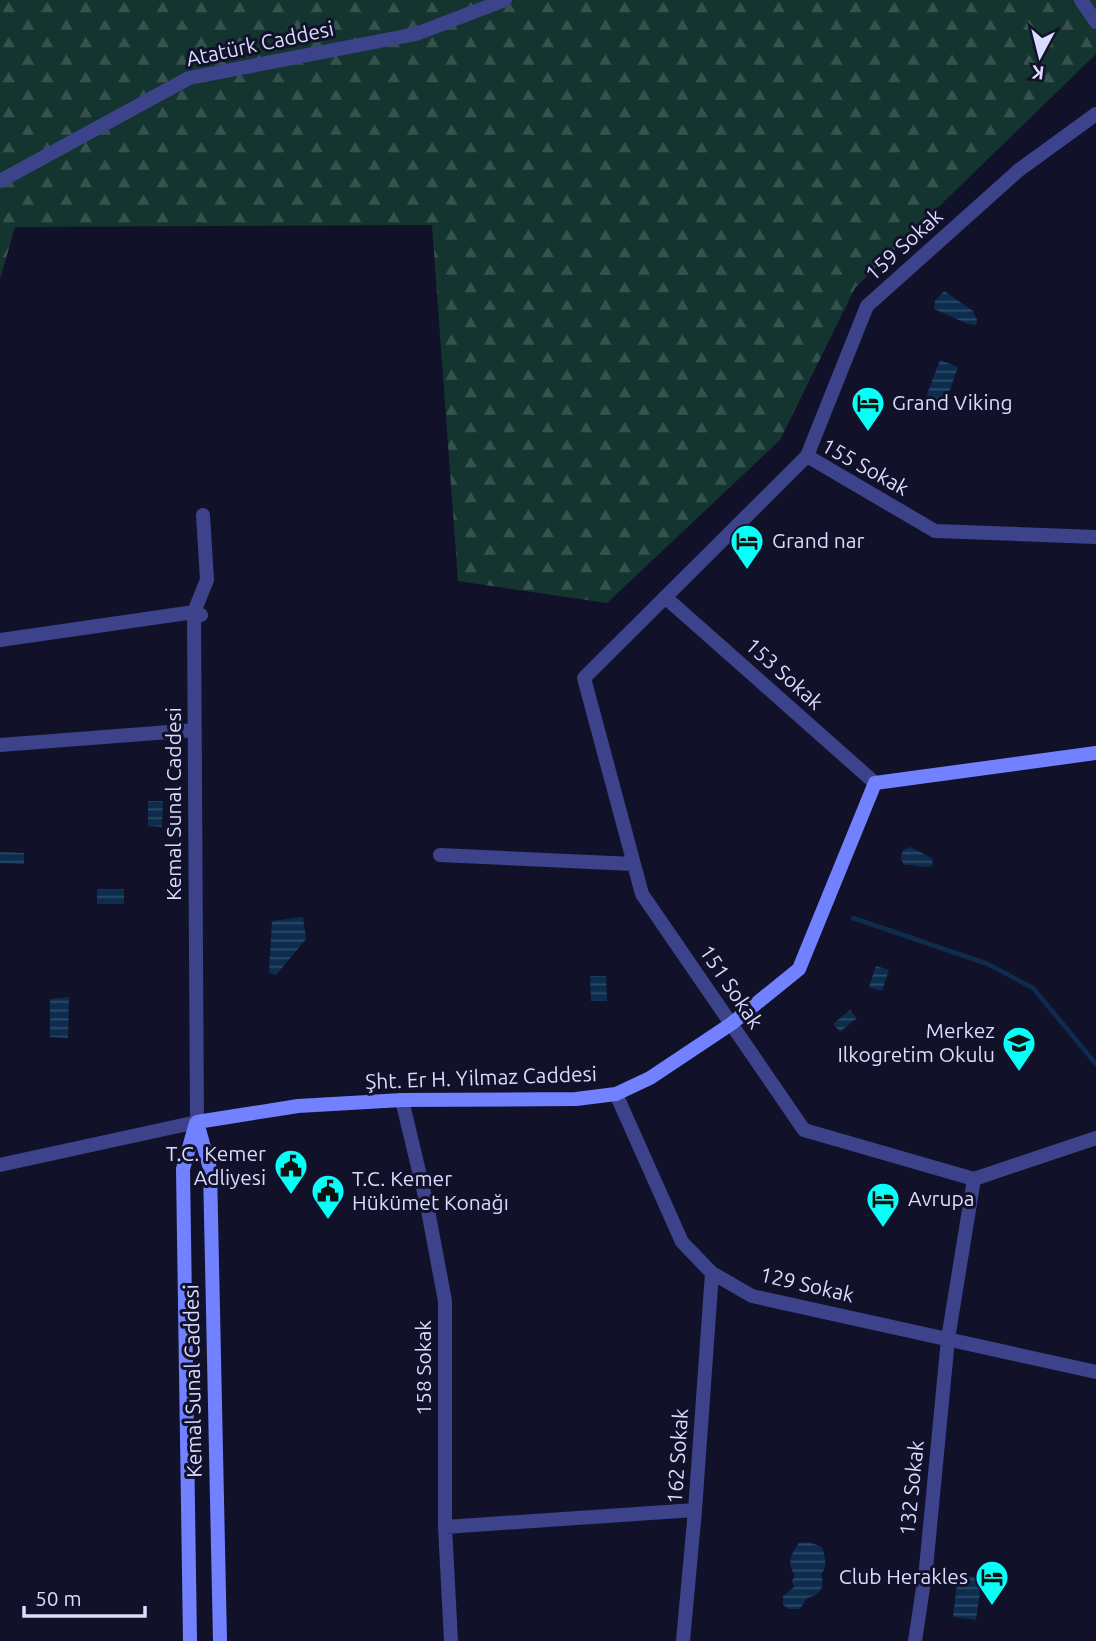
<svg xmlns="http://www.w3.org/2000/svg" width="1096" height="1641" font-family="Ubuntu,sans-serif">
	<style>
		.forest { fill: url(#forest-firs) }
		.water { fill: url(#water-rules) }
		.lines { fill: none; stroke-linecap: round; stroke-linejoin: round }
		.stream { stroke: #0d2d4e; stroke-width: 4.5 }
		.street { stroke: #3c438a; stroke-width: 14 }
		.secondary { stroke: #7181ff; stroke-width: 14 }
		.labels { text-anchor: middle; stroke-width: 6; stroke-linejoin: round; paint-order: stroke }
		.street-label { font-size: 21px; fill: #dadbff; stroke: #12112a }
		.poi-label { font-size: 21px; fill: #dadbff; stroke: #12112a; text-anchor: start }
	</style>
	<defs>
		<pattern id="forest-firs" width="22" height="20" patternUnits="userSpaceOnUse" patternTransform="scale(1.75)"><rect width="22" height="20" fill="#14352f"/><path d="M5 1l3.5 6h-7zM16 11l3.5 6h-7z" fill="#36524e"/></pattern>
		<pattern id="water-rules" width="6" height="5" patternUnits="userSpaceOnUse" patternTransform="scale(1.75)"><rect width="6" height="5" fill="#0d2d4e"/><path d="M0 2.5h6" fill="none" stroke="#304b69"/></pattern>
	</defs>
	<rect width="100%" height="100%" fill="#12112a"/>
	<path class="forest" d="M0 0H1096V54L855 288 780 440 607 603 458 581 432 225 15 227 0 279Z"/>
	<path class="water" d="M944 291 973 311 977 320 976 325 968 324 934 309 935 301Z
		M940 360 958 367 942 412 923 405Z
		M148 801H163L162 827 148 826Z
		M910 847 932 858 933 866C922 869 915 864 904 865L901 858 903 850Z
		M0 852 24 853V864L0 863Z
		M97 889H124V904H97Z
		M303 917 306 939 276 975 269 973 272 921Z
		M876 966 889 970 882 991 869 987Z
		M590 976H606L607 1001H591Z
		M69 997 68 1038 50 1037V999Z
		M850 1010 857 1018 840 1032 833 1024Z
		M809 1542 822 1547C825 1558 828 1565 821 1575 826 1587 819 1596 807 1598L800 1609H789L783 1605V1596L794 1587 792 1581 795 1575C786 1564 791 1554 799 1543Z
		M958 1575 982 1578 976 1620 953 1617Z"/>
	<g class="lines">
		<path class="stream" d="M853 918 988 964 1033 988 1096 1064"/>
		<path class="street" d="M1081 0 1096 22
			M0 181 189 78 416 34 505 0
			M807 456 867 306 1019 170 1096 114
			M1096 537 935 531 807 456 584 678 642 894 804 1130 974 1179 1096 1138
			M665 597 875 783
			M201 615 194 612 207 580 203 515
			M0 640 194 612 197 1122 0 1165
			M0 745 195 730
			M440 855 634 864
			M616 1094 682 1242 712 1273 752 1296 1096 1372
			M402 1100 427 1205 445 1301V1527L451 1641
			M445 1527 695 1510
			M683 1641 695 1510 712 1273
			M915 1641 926 1568 948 1339 974 1179"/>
		<path class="secondary" d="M197 1122 298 1106 402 1100 576 1099 616 1094 650 1078 731 1024 799 969 875 783 1096 753
			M197 1122 210 1169 220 1641
			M190 1641 183 1169 196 1123"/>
	</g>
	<defs>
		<symbol id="hotel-pin" viewBox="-11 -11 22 30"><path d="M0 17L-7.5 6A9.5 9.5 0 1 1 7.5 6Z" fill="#06fff6" stroke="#12112a"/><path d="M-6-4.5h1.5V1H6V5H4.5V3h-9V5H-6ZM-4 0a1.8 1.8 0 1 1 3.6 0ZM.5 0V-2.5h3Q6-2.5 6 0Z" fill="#111"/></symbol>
		<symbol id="school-pin" viewBox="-11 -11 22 30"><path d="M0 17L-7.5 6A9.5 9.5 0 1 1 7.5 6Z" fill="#06fff6" stroke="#12112a"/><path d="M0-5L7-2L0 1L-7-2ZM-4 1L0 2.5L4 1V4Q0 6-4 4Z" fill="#111"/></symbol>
		<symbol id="civic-pin" viewBox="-11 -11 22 30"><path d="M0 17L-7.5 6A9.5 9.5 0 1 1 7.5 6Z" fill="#06fff6" stroke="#12112a"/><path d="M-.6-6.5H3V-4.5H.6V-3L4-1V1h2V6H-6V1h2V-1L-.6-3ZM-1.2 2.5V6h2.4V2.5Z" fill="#111"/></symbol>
	</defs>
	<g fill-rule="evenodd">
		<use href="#hotel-pin" x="849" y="384" width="38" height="52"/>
		<use href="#hotel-pin" x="728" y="522" width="38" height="52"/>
		<use href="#school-pin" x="1000" y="1024" width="38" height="52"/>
		<use href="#civic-pin" x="272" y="1147" width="38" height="52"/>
		<use href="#civic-pin" x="309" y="1172" width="38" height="52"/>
		<use href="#hotel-pin" x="864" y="1180" width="38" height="52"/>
		<use href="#hotel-pin" x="973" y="1558" width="38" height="52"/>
	</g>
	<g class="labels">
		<g class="street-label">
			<text transform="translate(260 44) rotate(-12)" y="7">Atatürk Caddesi</text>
			<text transform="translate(904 245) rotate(-42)" y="7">159 Sokak</text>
			<text transform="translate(865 467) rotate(29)" y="7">155 Sokak</text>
			<text transform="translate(784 674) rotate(42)" y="7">153 Sokak</text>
			<text transform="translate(174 804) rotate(-90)" y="7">Kemal Sunal Caddesi</text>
			<text transform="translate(731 987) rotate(56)" y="7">151 Sokak</text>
			<text transform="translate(481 1078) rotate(-2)" y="7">Şht. Er H. Yilmaz Caddesi</text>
			<text transform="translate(807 1285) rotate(13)" y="7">129 Sokak</text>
			<text transform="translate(424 1368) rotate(-90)" y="7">158 Sokak</text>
			<text transform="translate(193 1381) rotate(-91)" y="7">Kemal Sunal Caddesi</text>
			<text transform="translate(678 1456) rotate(-86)" y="7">162 Sokak</text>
			<text transform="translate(912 1488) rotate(-84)" y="7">132 Sokak</text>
		</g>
		<g class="poi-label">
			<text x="892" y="410">Grand Viking</text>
			<text x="772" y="548">Grand nar</text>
			<text x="995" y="1038" text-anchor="end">Merkez<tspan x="995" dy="24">Ilkogretim Okulu</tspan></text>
			<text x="266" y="1161" text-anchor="end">T.C. Kemer<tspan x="266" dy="24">Adliyesi</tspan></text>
			<text x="352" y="1186">T.C. Kemer<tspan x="352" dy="24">Hükümet Konağı</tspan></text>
			<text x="908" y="1206">Avrupa</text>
			<text x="968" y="1584" text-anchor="end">Club Herakles</text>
		</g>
	</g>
	<g transform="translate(1040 56) rotate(187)" stroke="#12112a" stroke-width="5" paint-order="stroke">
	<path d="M0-5L12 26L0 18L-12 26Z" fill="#dadbff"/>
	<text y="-10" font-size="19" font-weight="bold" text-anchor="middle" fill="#dadbff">K</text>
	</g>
	<path d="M24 1606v10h121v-10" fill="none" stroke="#dadbff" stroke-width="3.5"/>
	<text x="35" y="1606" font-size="21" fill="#dadbff" stroke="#12112a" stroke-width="5" paint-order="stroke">50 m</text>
</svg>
